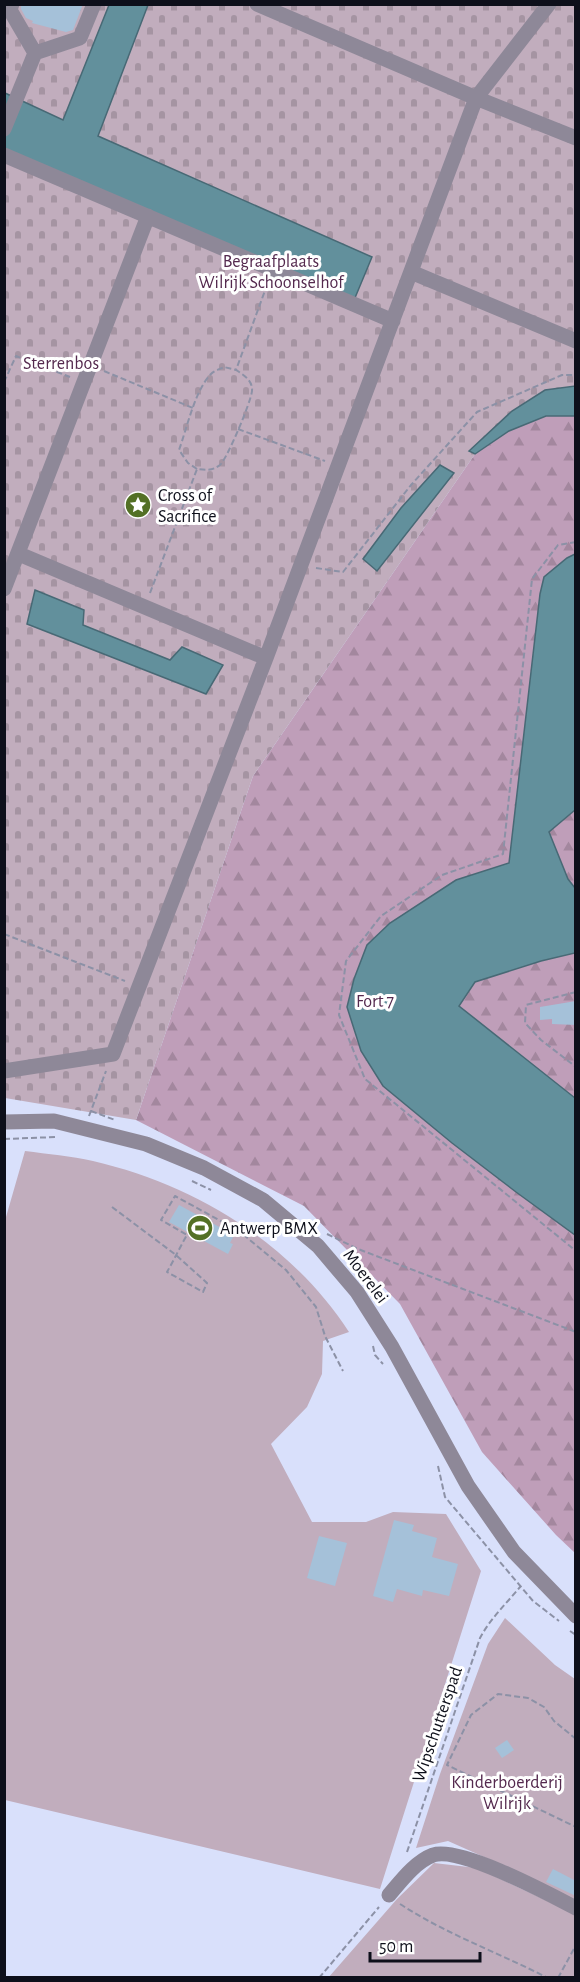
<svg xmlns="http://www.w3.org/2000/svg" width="580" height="1982" font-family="'Alegreya Sans',sans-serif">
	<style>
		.green { fill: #c1adbd }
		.forest { fill: url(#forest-firs) }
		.cemetery { fill: url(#cemetery-stones) }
		.water { fill: #62909c; stroke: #486975; stroke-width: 1.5 }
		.building { fill: #a5c1d9 }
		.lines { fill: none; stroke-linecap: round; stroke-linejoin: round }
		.path { stroke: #8c91a6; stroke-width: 2; stroke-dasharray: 6 3; stroke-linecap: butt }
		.minor { stroke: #8e8898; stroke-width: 15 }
		.labels { text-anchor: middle; stroke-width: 6; stroke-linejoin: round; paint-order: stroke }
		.park-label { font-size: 18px; fill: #54294e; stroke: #fff }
		.poi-label { font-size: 18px; fill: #0d0f1a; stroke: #fff; text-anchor: start }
		.street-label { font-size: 18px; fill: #0d0f1a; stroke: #fff }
	</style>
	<defs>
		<pattern id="forest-firs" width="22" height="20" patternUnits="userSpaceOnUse" patternTransform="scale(1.5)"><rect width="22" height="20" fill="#bf9eb9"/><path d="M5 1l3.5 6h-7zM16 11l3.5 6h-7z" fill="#a3879e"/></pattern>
		<pattern id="cemetery-stones" width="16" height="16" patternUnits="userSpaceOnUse" patternTransform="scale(1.5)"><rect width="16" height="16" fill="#c1adbd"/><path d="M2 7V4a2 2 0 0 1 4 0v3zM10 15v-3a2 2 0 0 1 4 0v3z" fill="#a594a2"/></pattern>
	</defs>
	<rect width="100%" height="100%" fill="#d9e0fb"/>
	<path class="green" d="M25 1151C48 1154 71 1156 93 1161 196 1185 291 1243 349 1332L323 1341 322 1374 307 1407 271 1444 312 1522H366L393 1512 446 1514 481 1571 380 1889 5 1800 4 1224Z
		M505 1618 555 1665 575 1679V1901L525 1875 448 1841 416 1848 440 1774 488 1644Z
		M434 1863 477 1868 575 1914V1977L328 1978 397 1899Z"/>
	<path class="forest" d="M546 416H575V554L567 558 545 577 540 594 509 863 456 880 390 923 367 945 354 979 347 1007 383 1086 452 1143 516 1192 575 1235V1553L556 1535 482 1452 400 1304 304 1206 136 1120 253 776 475 454 509 431Z
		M575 810V888L568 879 549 832Z
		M575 953V1098L459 1006 475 982 541 961Z"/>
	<path class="cemetery" d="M4 5H575V386L545 390 512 411 469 451 475 454 253 776 136 1120 5 1098Z"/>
	<path class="water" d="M109 5H148L98 136 372 257 352 305 5 152V93L63 120Z
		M575 386V416H546L509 431 475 454 469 451 512 411 545 390Z
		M440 465 454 473 377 571 363 559 401 508Z
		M575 554V810L549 832 568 879 575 888V953L541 961 475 982 459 1006 575 1098V1235L516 1192 452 1143 383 1086 361 1051 347 1007 354 979 367 945 390 923 456 880 509 863 540 594 544 577 567 558Z
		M35 590 84 610 83 625 170 660 182 647 223 665 206 694 27 624Z"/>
	<path class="building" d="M21 4H83L73 30 66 32 32 23 33 21 26 18 21 9Z
		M576 1001V1025L552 1024V1019L540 1020V1007Z
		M179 1205 234 1235 230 1243 233 1244 228 1254 169 1222Z
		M394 1520 414 1525 412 1531 437 1538 432 1557 458 1564 449 1596 423 1590 422 1596 397 1589 393 1602 373 1596Z
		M319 1536 347 1543 335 1586 307 1578Z
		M507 1740 514 1750 502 1758 495 1748Z
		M553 1869 576 1881V1896L546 1882Z"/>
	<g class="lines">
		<path class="path" d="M104 371 193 408
			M4 382 16 356 70 377
			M238 429 325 461
			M197 469 188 463 179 450C187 428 195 390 211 374 214 371 220 369 224 367L236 370
			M576 542 558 545 532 579 503 854 442 875 381 916 346 961 339 1015 365 1079 576 1251
			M316 568 343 572 411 485 477 412 562 375H576
			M150 593 197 469C206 470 212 471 220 465 227 459 251 402 252 391 253 381 244 375 236 370L267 285
			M4 934 125 981
			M576 992 526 1005 525 1023 541 1040 576 1067
			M91 1111 115 1120
			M89 1116 106 1071
			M4 1139 56 1137
			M192 1181 211 1190
			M112 1207 176 1255 207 1283 203 1292 167 1272C174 1260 180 1247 187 1235L161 1220 175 1196 239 1231 286 1270 316 1307 325 1336 343 1371
			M327 1234 358 1249 576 1332
			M373 1346 375 1355 383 1364
			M438 1466 445 1497 533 1601 559 1621
			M570 1631 576 1635
			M576 1739 554 1721 544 1707 528 1698 498 1694 471 1715 447 1765 576 1827
			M407 1852 480 1638C490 1619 506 1604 520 1587
			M400 1904C446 1934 499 1953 548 1978
			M319 1978 379 1907
			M558 1978 576 1945"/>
		<path class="minor" d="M12 4 10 10 35 53
			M257 4 476 98 576 138
			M4 129 35 53 80 38 94 4
			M4 155 393 321
			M411 272 576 341
			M19 554 266 658
			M4 589 148 216
			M4 1071 113 1054 266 658 476 98 549 4
			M4 1122 54 1121 146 1144 204 1168 263 1200 318 1246 357 1292 392 1347 468 1486 514 1552 576 1616
			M389 1895C401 1881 415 1862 433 1855 460 1846 549 1894 576 1908"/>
	</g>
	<defs>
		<symbol id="sight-disc" viewBox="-11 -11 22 22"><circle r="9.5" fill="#537025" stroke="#fff"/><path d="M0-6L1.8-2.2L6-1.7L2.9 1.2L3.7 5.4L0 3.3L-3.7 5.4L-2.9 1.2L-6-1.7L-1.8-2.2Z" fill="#fff"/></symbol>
		<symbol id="stadium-disc" viewBox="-11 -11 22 22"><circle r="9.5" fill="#537025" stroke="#fff"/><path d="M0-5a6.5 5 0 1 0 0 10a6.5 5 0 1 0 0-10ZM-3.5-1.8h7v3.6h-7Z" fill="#fff"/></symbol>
	</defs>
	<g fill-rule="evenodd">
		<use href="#sight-disc" x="123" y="490" width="30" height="30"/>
		<use href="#stadium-disc" x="185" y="1213" width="30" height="30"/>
	</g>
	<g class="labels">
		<g class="park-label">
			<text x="271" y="267">Begraafplaats<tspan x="271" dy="21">Wilrijk Schoonselhof</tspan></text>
			<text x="61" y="369">Sterrenbos</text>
			<text x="375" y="1007">Fort 7</text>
			<text x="507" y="1788">Kinderboerderij<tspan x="507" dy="21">Wilrijk</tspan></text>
		</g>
		<g class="poi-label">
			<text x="158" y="501">Cross of<tspan x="158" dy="21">Sacrifice</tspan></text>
			<text x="220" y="1234">Antwerp BMX</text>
		</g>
		<g class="street-label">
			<text transform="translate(366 1276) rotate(53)" y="6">Moerelei</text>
			<text transform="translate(437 1724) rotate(-71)" y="6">Wipschutterspad</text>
		</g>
	</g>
	<rect width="580" height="1982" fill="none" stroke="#0d0f1a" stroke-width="12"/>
	<path d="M370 1952v9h110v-9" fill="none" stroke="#0d0f1a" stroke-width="3"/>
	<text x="379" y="1952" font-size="18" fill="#0d0f1a" stroke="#ffffff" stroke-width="4.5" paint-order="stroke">50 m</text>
</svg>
